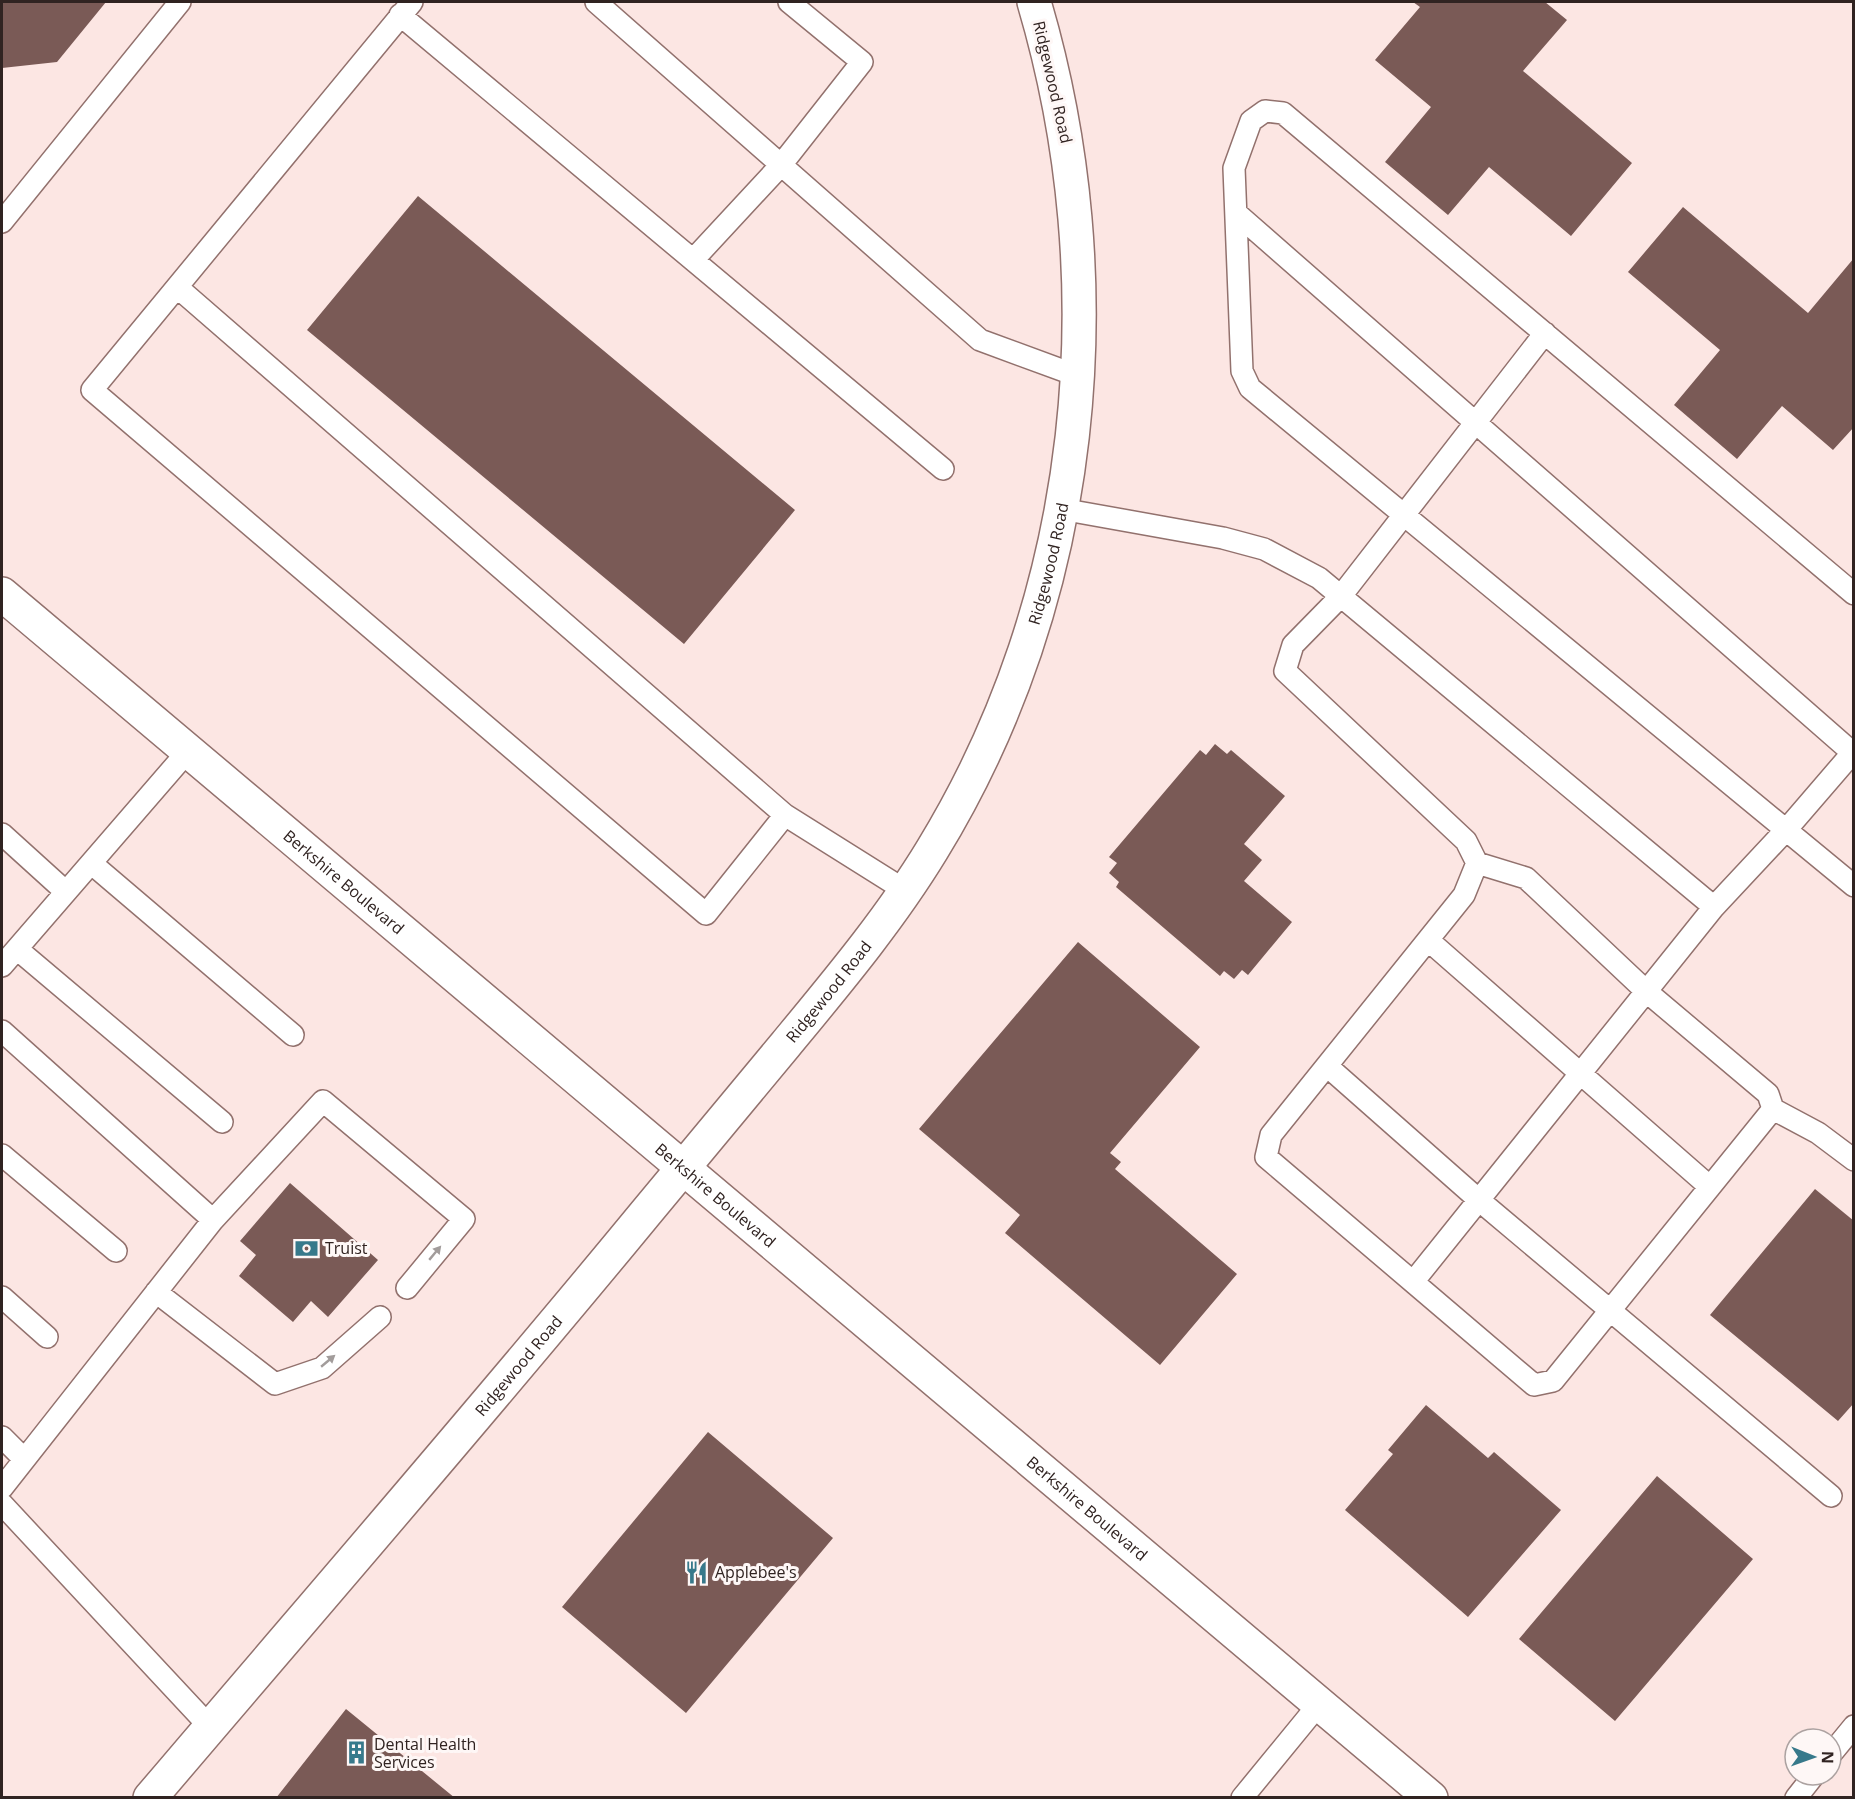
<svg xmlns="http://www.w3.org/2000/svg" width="1855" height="1799" font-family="'Open Sans',sans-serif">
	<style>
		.building { fill: #7a5a56 }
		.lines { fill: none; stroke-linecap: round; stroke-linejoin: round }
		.service-casing { stroke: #92716d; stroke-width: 24 }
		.tertiary-casing { stroke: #92716d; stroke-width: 36 }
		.secondary-casing { stroke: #92716d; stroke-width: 36 }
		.service { stroke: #fff; stroke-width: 21 }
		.tertiary { stroke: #fff; stroke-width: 33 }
		.secondary { stroke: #fff; stroke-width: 33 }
		.oneway { fill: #a29c9b }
		.labels { text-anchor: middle; stroke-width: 6; stroke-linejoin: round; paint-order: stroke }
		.street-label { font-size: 16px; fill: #302321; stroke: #fef7f6 }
		.poi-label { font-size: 16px; fill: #302321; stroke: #fef7f6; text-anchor: start }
	</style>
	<rect width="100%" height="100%" fill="#fce6e3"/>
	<path class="building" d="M2 2H106L57 62 2 68Z
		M1413 2H1545L1567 20 1523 71 1632 163 1571 236 1489 167 1448 215 1385 162 1431 107 1375 60 1420 7Z
		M418 196 795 510 684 644 307 330Z
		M1683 207 1808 313 1854 258V427L1833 450 1782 406 1737 459 1674 405 1720 350 1628 272Z
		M1215 744 1227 754 1231 750 1285 796 1244 844 1262 860 1244 881 1292 922 1248 975 1242 970 1234 979 1224 971 1220 976 1116 887 1119 882 1109 873 1117 863 1109 857 1200 750 1206 755Z
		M1078 942 1200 1047 1110 1153 1121 1162 1115 1169 1237 1274 1160 1365 1005 1233 1020 1215 919 1129Z
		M290 1183 378 1260 328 1317 311 1301 293 1322 239 1276 256 1255 240 1241Z
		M1815 1189 1854 1221V1403L1838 1421 1710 1315Z
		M1426 1405 1488 1458 1494 1452 1561 1510 1468 1617 1345 1510 1393 1454 1388 1450Z
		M708 1432 833 1538 686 1713 562 1607Z
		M1657 1476 1753 1559 1615 1721 1519 1639Z
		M346 1709 455 1798H276Z"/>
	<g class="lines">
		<defs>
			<path id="service" d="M412 2 92 390 706 914 785 815 906 891
				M596 2 980 340 1078 376
				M400 15 943 469
				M1236 213 1854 754
				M2 222 180 2
				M693 260 781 165 862 62 789 2
				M177 287 785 815
				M1061 509 1223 538 1264 549 1319 578 1714 907
				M1854 594 1283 113 1265 111 1251 121 1234 168 1242 371 1250 388 1854 886
				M2 834 66 892
				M91 863 293 1035
				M1477 863 1526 878 1647 992 1768 1094 1773 1109 1553 1381 1534 1385 1413 1282 1714 907 1786 830 1854 751
				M1428 940 1710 1187
				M17 949 222 1122
				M2 966 188 751
				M2 1031 213 1220
				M1327 1066 1480 1201 1831 1496
				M1773 1109 1818 1133 1854 1160
				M2 1155 116 1251
				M1413 1282 1266 1157 1271 1135 1464 895 1477 863 1466 841 1285 671 1293 645 1341 596 1545 333
				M156 1292 275 1384 322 1368 380 1317
				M2 1297 47 1337
				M2 1437 24 1459
				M2 1488 213 1220 323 1101 464 1219 407 1288
				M2 1504 210 1727
				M1831 1754 1854 1726
				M1242 1798 1319 1704
				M1796 1798 1814 1775"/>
			<g id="tertiary">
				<path id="s1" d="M150 1798C315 1604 482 1412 644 1215 691 1158 738 1101 786 1044 838 981 890 919 932 850 1087 597 1117 283 1034 2"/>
			</g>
			<g id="secondary">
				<path id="s2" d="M2 594 1431 1798"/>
			</g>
		</defs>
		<use href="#service" class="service-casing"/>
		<use href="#tertiary" class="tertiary-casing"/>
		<use href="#secondary" class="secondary-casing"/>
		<use href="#service" class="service"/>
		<use href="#tertiary" class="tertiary"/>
		<use href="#secondary" class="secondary"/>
	</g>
	<defs><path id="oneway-solid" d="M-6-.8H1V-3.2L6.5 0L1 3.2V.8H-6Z" transform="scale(1.5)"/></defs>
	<g class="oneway">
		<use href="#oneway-solid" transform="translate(435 1253) rotate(-50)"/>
		<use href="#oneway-solid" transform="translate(328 1361) rotate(-40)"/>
	</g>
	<defs>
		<symbol id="bank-bare" viewBox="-9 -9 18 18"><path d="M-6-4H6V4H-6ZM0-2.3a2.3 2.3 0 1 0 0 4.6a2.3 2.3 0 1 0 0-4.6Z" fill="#37798b" stroke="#fef7f6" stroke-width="2.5" paint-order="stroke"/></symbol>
		<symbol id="restaurant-bare" viewBox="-9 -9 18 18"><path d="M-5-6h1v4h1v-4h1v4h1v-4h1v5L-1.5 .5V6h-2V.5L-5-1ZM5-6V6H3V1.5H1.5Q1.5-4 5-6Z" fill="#37798b" stroke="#fef7f6" stroke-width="2.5" paint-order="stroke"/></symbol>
		<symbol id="building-bare" viewBox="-9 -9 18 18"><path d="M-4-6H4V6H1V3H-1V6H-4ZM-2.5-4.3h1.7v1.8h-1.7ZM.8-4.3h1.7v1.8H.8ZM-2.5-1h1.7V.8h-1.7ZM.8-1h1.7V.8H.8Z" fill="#37798b" stroke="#fef7f6" stroke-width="2.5" paint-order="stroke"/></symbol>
	</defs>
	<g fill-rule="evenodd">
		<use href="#bank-bare" x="290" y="1232" width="33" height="33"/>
		<use href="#restaurant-bare" x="680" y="1556" width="33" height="33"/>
		<use href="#building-bare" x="340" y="1736" width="33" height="33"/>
	</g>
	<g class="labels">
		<g class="street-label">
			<text transform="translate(1053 82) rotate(77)" y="6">Ridgewood Road</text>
			<text dy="6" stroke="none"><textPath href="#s1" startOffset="1540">Ridgewood Road</textPath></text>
			<text dy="6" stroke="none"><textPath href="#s2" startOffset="447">Berkshire Boulevard</textPath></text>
			<text dy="6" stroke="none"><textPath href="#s1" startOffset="1054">Ridgewood Road</textPath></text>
			<text dy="6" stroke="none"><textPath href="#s2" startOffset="933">Berkshire Boulevard</textPath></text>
			<text dy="6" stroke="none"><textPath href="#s1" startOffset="568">Ridgewood Road</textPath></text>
			<text dy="6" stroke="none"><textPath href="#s2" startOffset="1419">Berkshire Boulevard</textPath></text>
		</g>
		<g class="poi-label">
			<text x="325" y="1254">Truist</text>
			<text x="715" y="1578">Applebee's</text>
			<text x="374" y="1750">Dental Health<tspan x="374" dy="18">Services</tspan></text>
		</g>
	</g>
	<rect width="1855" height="1799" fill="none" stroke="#302321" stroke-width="6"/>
	<g transform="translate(1813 1757) rotate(91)"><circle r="28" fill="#fef7f6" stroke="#aca2a1" stroke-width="1.5"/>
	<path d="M0-4.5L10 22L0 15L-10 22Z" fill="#37798b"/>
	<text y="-9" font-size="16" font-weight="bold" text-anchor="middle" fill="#302321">N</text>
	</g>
</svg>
